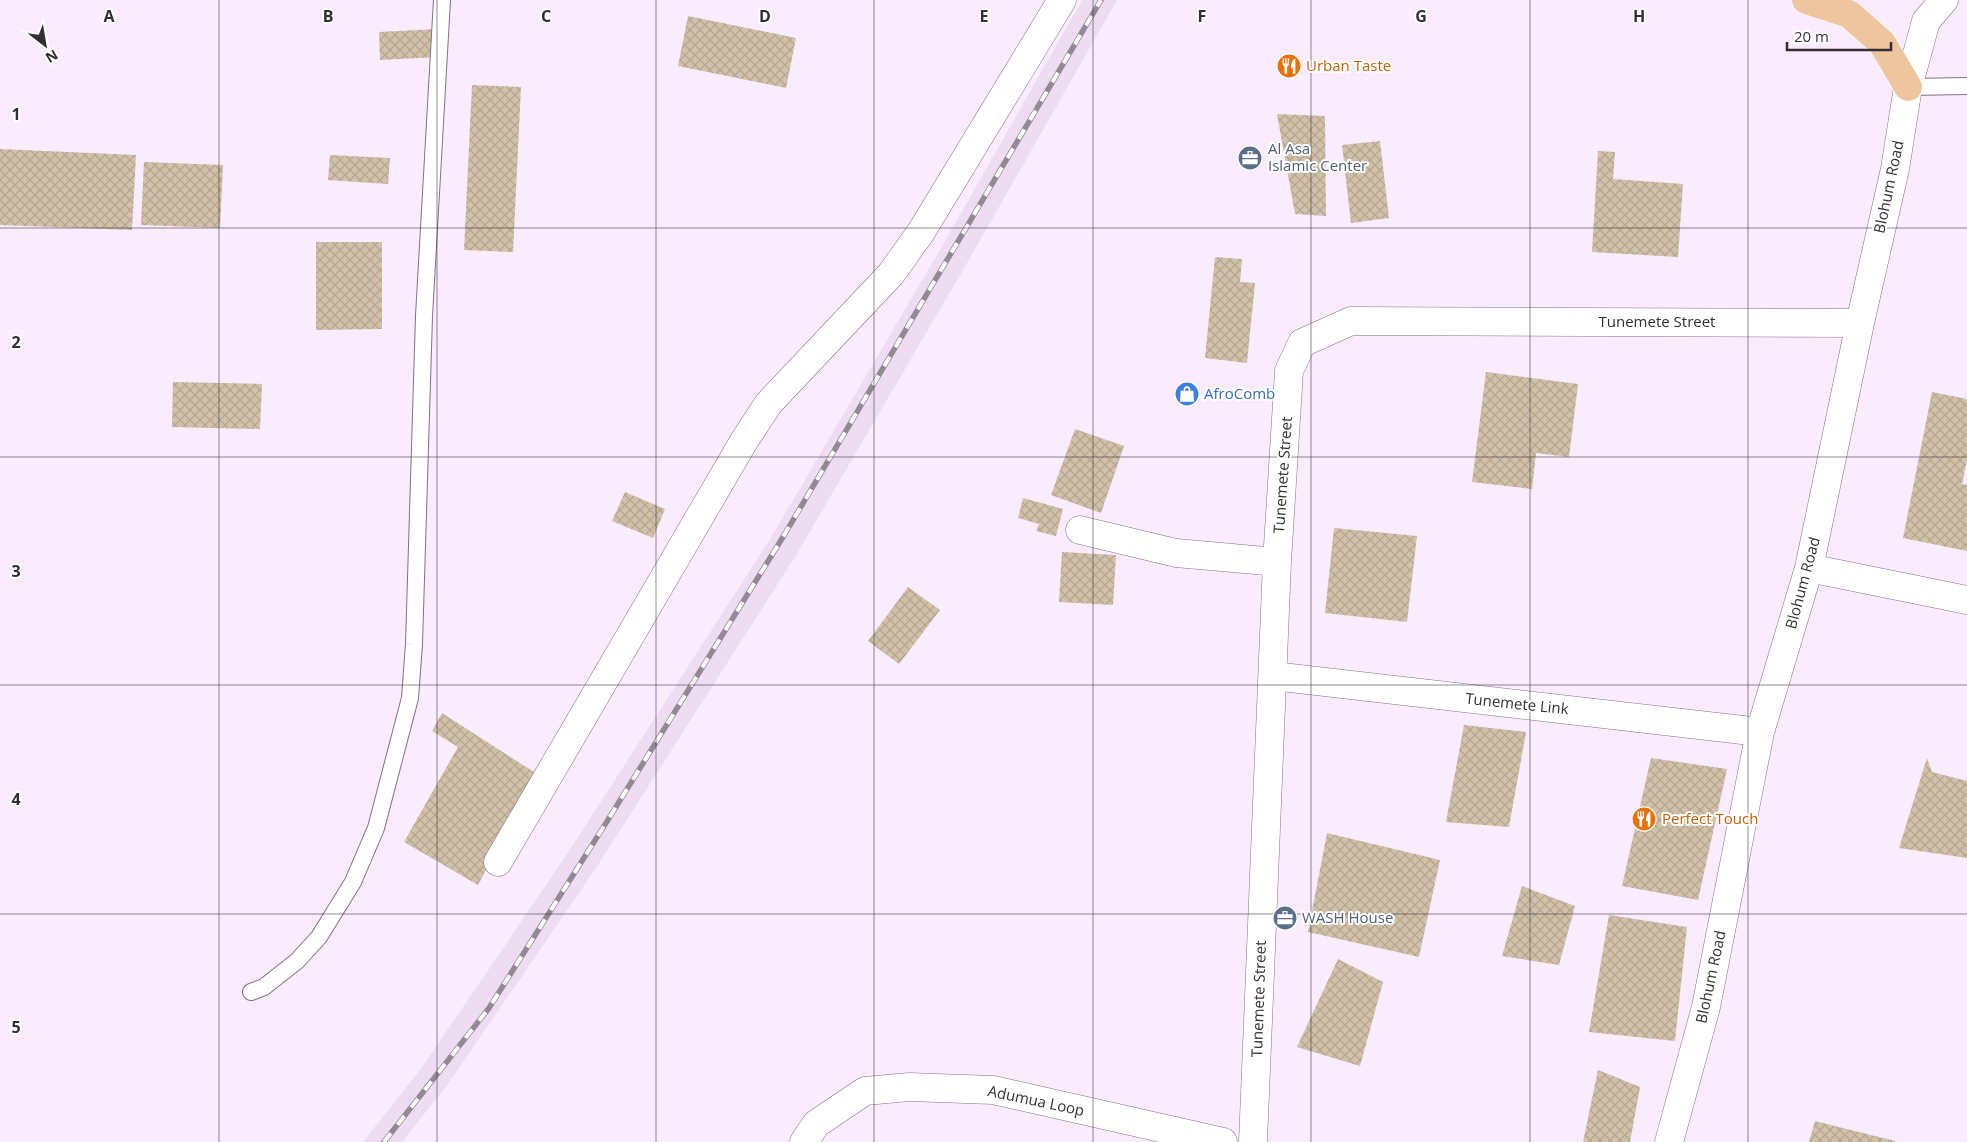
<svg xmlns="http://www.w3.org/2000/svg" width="1967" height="1142" font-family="'Open Sans',sans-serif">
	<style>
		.built { fill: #eedcf3 }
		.building { fill: url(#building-cross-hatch) }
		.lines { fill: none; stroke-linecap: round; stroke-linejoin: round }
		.service-casing { stroke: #827187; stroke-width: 18 }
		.minor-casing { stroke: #827187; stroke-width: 29 }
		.primary-casing { stroke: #fff; stroke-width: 29 }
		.service { stroke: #fff; stroke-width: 16 }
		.minor { stroke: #fff; stroke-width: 28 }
		.primary { stroke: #edc59e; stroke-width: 28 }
		.rail-casing { stroke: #938896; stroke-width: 5.5 }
		.rail { stroke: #fff; stroke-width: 4; stroke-dasharray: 11; stroke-linecap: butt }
		.grid { fill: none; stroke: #342d36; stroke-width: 1; stroke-opacity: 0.55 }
		.labels { text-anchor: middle; stroke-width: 4; stroke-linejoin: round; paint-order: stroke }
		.food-label { font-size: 15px; fill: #c56008; stroke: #fff; text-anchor: start }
		.service-label { font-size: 15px; fill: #4e5e75; stroke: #fff; text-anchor: start }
		.street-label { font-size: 15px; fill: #342d36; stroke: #fff }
		.shop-label { font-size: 15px; fill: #366cbe; stroke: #fff; text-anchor: start }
		.grid-label { font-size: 16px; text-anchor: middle; font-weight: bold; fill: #342d36; stroke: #fff; stroke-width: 4; stroke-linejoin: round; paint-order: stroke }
	</style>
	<defs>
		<pattern id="building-cross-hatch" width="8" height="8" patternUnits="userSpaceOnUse" patternTransform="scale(1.25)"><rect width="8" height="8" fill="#d1c1a8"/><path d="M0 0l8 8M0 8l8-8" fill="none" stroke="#b4a691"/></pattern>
	</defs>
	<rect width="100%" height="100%" fill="#fbebff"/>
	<path class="built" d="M1082 0H1117L970 258 795 557 596 868 448 1084 402 1142H363L423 1066 569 851 769 541 944 243Z"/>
	<path class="building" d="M688 16 796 38 786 88 678 66Z
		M437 29 438 57 380 60 379 32Z
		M472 85 521 87 513 252 464 250Z
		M1277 114 1325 116 1326 216 1295 214Z
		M1380 141 1389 218 1351 223 1342 145Z
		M0 149 136 155 132 230 0 225Z
		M1598 151 1615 152 1613 179 1683 184 1678 257 1592 252Z
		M330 155 390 158 388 184 328 180Z
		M144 162 223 165 220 228 141 225Z
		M316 242H382V329L316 330Z
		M1215 257 1242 259 1240 282 1255 283 1247 363 1205 358Z
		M1486 372 1578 384 1569 457 1536 453 1532 489 1472 482Z
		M173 382 262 384 260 429 172 427Z
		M1932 392 1967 399V459L1962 484 1967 485V551L1903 538Z
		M1075 429 1124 446 1101 513 1051 495Z
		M625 492 665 509 653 538 612 521Z
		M1023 498 1063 509 1056 536 1036 531 1039 524 1018 518Z
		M1334 528 1417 536 1407 622 1325 613Z
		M1062 552 1116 555 1113 605 1059 602Z
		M908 587 940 610 899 664 868 641Z
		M442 713 537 774 478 885 404 842 458 747 432 731Z
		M1464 725 1526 732 1509 827 1446 822Z
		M1651 758 1727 769 1698 900 1622 886Z
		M1927 758 1932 772 1967 781V858L1899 848Z
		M1327 833 1440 860 1419 957 1308 932Z
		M1522 886 1575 906 1559 965 1502 956Z
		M1609 915 1687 927 1675 1041 1589 1032Z
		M1338 959 1383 982 1360 1066 1297 1047Z
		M1598 1070 1640 1087 1630 1142H1583Z
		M1815 1121 1895 1141V1142H1809Z"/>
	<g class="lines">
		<defs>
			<path id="service" d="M1908 87 1967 86
				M251 992 264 987 297 961 319 937 353 882 376 828 410 698 414 644 424 316 442 0"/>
			<path id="minor" d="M1080 530 1176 553 1277 562
				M1809 568 1967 600
				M1273 676 1760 732
				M498 862 744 441 769 403 891 274 921 232 1062 0
				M804 1142 816 1124 865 1091 909 1087 993 1090 1223 1142
				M1253 1142 1277 562 1289 371 1302 343 1351 321 1860 323
				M1669 1142 1706 1007 1760 732 1809 568 1860 323 1895 169 1908 87 1926 21 1944 0"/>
			<path id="primary" d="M1806 0 1849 14 1882 43 1908 87"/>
		</defs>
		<use href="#service" class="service-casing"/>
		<use href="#minor" class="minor-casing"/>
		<use href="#primary" class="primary-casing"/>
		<use href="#service" class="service"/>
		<use href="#minor" class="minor"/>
		<use href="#primary" class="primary"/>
		<defs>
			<path id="rail" d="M384 1142 489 1008 606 823 783 537 1101 0"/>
		</defs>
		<use href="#rail" class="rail-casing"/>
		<use href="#rail" class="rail"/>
	</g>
	<path class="grid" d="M219 0V1142M437 0V1142M656 0V1142M874 0V1142M1093 0V1142M1311 0V1142M1530 0V1142M1748 0V1142M0 228H1967M0 457H1967M0 685H1967M0 914H1967"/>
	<defs>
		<symbol id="restaurant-disc" viewBox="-11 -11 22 22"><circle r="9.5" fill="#e8710a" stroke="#fff"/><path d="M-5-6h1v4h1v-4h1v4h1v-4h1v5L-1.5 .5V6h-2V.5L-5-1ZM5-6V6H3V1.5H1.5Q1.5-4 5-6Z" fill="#fff"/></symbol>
		<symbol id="office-disc" viewBox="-11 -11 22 22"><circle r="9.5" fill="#5c6f8a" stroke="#fff"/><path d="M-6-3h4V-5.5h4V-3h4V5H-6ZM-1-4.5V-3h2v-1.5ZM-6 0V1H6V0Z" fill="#fff"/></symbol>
		<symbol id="shop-disc" viewBox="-11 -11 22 22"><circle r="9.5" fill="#3f7fe0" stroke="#fff"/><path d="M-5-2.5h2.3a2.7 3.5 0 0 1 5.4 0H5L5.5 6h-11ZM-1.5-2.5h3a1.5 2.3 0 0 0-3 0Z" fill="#fff"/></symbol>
	</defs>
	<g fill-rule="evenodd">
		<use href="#restaurant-disc" x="1275" y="52" width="28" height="28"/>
		<use href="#office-disc" x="1236" y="144" width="28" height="28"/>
		<use href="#shop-disc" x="1173" y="380" width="28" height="28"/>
		<use href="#restaurant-disc" x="1630" y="805" width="28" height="28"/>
		<use href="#office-disc" x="1271" y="904" width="28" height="28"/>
	</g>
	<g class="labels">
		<g class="food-label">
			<text x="1306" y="71">Urban Taste</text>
			<text x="1662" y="824">Perfect Touch</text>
		</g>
		<g class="service-label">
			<text x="1268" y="154">Al Asa<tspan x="1268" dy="17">Islamic Center</tspan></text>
			<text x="1302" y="923">WASH House</text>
		</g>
		<g class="street-label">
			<text transform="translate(1889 187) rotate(-78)" y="5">Blohum Road</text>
			<text x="1657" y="327">Tunemete Street</text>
			<text transform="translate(1283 475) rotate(-86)" y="5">Tunemete Street</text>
			<text transform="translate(1803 583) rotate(-75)" y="5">Blohum Road</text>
			<text transform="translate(1517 704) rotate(6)" y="5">Tunemete Link</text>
			<text transform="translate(1711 977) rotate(-78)" y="5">Blohum Road</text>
			<text transform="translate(1259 999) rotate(-88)" y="5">Tunemete Street</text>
			<text transform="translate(1036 1101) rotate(12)" y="5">Adumua Loop</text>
		</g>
		<g class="shop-label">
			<text x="1204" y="399">AfroComb</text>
		</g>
	</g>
	<g class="grid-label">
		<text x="109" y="22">A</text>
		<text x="328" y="22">B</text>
		<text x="546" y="22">C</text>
		<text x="765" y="22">D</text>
		<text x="984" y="22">E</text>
		<text x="1202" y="22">F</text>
		<text x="1421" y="22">G</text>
		<text x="1639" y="22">H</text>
		<text x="16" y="120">1</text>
		<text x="16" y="348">2</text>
		<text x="16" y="577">3</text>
		<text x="16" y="805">4</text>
		<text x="16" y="1033">5</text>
	</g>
	<g transform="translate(45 45) rotate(149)" stroke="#ffffff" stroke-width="4" paint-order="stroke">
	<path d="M0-4L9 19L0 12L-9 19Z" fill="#342d36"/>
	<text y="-8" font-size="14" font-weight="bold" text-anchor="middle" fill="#342d36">N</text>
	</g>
	<path d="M1787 42v8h104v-8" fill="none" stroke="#342d36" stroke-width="2.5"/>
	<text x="1794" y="42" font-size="15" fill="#342d36" stroke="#ffffff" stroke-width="4" paint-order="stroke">20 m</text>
</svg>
